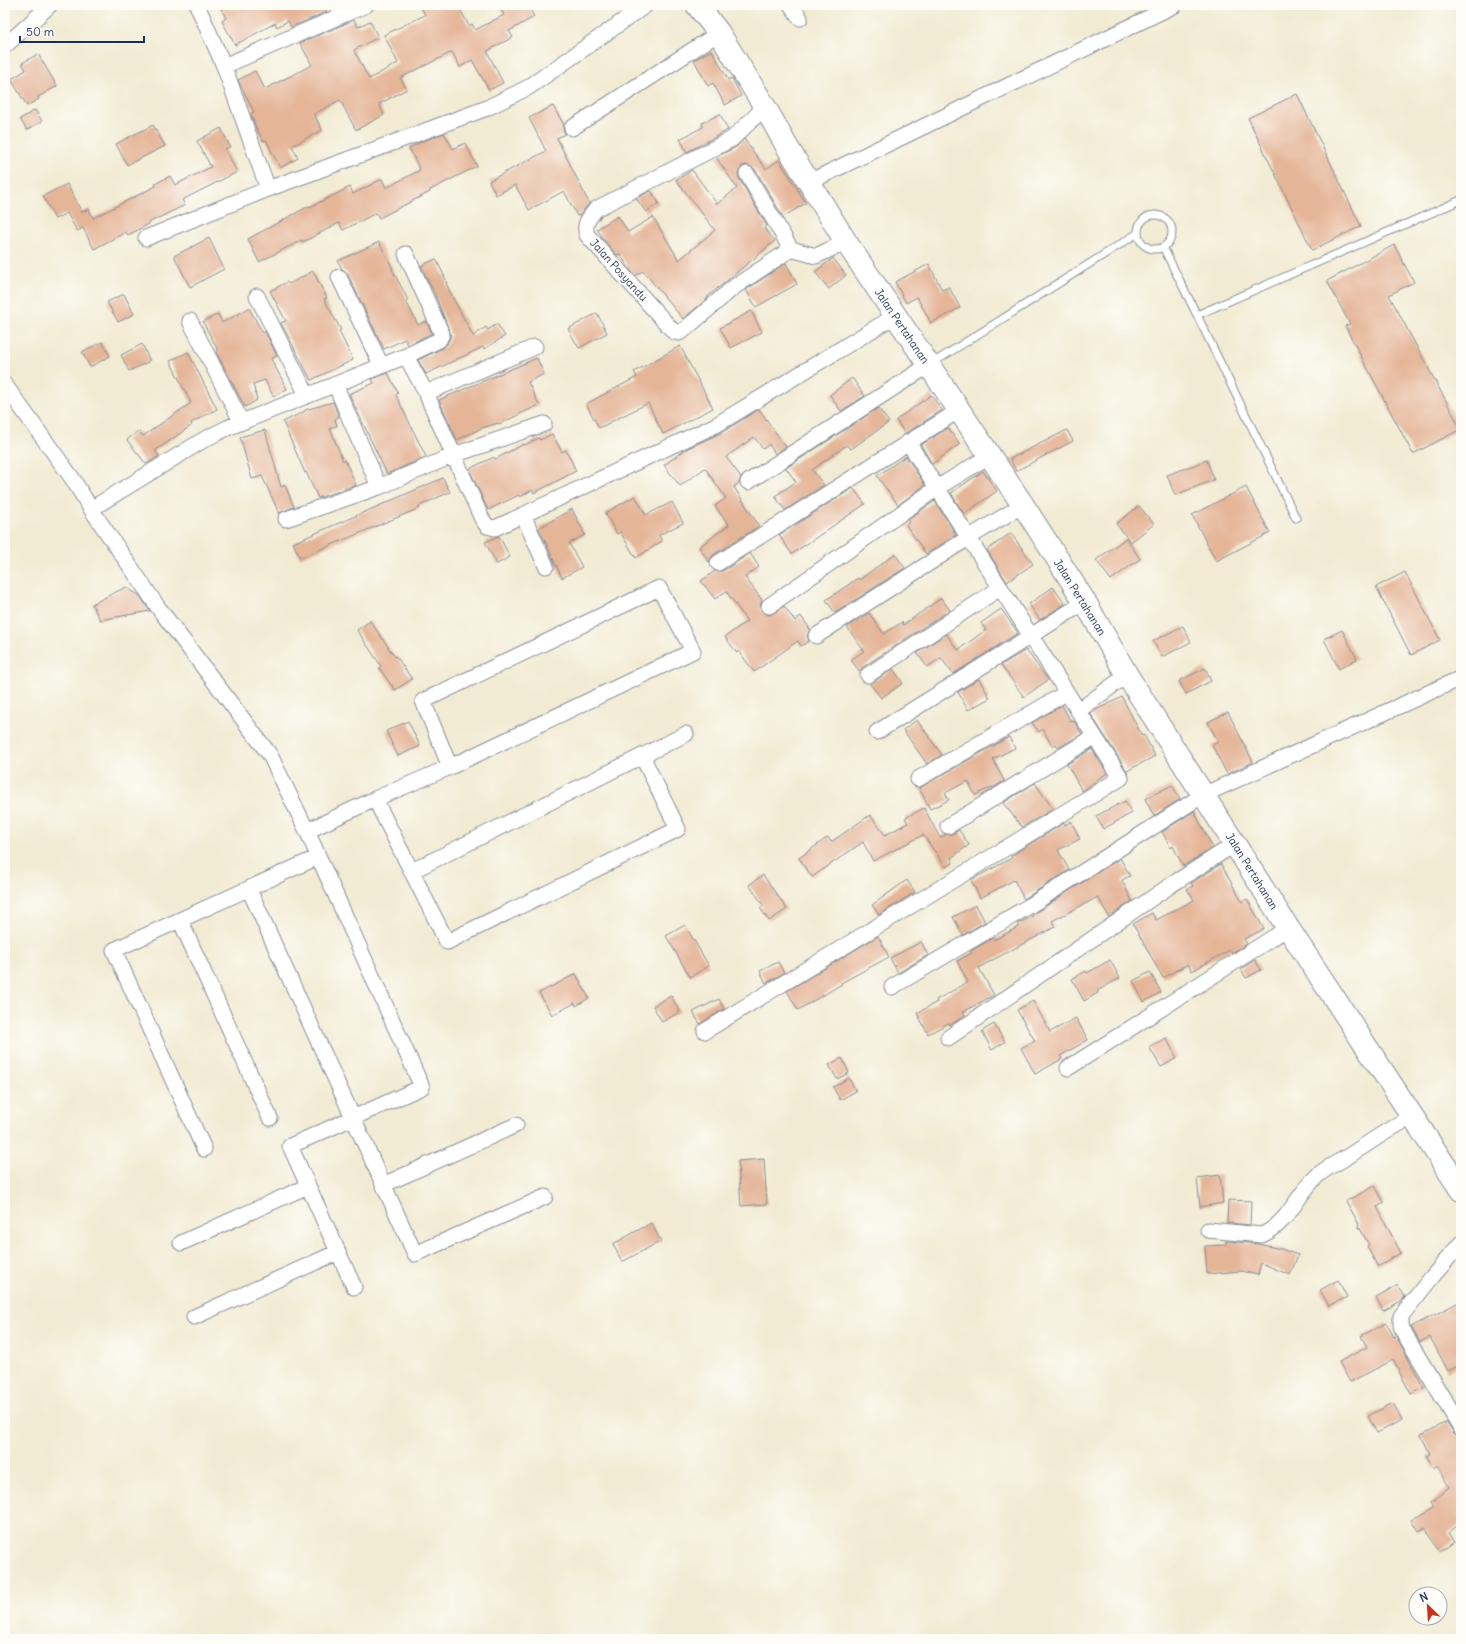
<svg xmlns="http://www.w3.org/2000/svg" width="1466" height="1644" font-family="Delius,sans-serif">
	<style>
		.building { fill: #e5b598 }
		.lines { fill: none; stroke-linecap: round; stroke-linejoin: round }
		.lane-casing { stroke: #868d98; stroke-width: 9 }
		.street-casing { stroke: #868d98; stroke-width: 17 }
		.primary-casing { stroke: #868d98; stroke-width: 24 }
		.lane { stroke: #fff; stroke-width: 7 }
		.street { stroke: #fff; stroke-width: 15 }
		.primary { stroke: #fff; stroke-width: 22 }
		.labels { text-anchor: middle; stroke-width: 4; stroke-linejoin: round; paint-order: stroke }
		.street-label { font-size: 11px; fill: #1b2f5e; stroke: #fdfcf7 }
	</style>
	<rect width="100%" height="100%" fill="#fdfcf7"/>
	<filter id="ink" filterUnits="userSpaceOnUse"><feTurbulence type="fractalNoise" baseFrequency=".025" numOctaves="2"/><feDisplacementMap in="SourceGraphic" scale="8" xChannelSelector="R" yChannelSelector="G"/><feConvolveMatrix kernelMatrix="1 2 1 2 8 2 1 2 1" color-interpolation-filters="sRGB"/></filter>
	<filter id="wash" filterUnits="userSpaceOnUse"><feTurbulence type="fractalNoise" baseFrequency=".012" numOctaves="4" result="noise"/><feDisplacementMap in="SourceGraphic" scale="16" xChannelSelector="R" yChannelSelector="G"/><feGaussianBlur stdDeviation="0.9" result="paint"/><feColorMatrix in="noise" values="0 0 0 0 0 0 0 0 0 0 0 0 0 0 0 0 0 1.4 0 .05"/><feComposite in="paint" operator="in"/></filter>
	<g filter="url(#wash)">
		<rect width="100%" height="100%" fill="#f2ebd3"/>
		<g id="blocks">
			<path class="building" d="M219 5H323L327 12 291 27 288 21 277 27 275 23 235 45 222 21 226 18Z
				M420 5H458L469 26 472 24 475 30 504 15 499 5H528L534 17 509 31 513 37 487 51 503 83 489 90 472 60 460 67 452 52 400 78 407 89 379 104 384 115 356 130 340 100 314 114 322 130 292 146 298 158 280 168 266 140 263 141 255 125 251 113 254 112 238 80 255 71 265 89 312 65 300 43 354 20 358 27 370 21 378 37 354 50 369 79 398 63 384 35 425 15Z
				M712 50 728 80 732 78 741 96 725 105 713 83 708 86 694 60Z
				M38 54 57 86 38 97 39 99 27 106 11 79 26 70 22 63Z
				M1297 94 1361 226 1312 250 1248 118Z
				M553 106 564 125 563 129 565 134 557 138 589 203 581 214 577 216 564 191 529 210 515 185 496 195 489 181 546 151 529 118Z
				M35 110 42 121 27 130 20 119Z
				M720 114 728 130 687 152 680 139 703 127 702 123Z
				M153 125 165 146 127 165 116 144Z
				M221 128 230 147 225 149 237 172 182 200 185 205 148 223 149 224 128 235 126 232 94 249 83 228 77 231 67 213 55 219 43 196 67 184 82 212 89 209 93 218 156 186 155 184 170 176 175 185 211 167 197 141Z
				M444 133 453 149 465 143 477 166 430 190V192L379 218 376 213 343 230 339 223 303 242 302 240 259 262 248 239 309 206 310 207 350 187 353 194 382 179 386 188 420 170 409 148 421 142Z
				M744 139 766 169 779 160 806 203 783 217 755 169 747 165 742 166 738 174 739 178 767 226 764 228 775 241 707 297 708 298 683 319 643 271 635 276 628 267 620 254 617 255 604 240 597 229 618 216 628 232 653 217 679 260 715 230 676 180 692 170 717 204 737 188 716 157 736 147Z
				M651 191 659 203 646 212 636 198Z
				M209 238 224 269 190 287 174 256Z
				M379 242 393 269H392L408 300 406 301 418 325 426 321 432 333 408 345 405 339 384 349 347 273 342 269 338 261Z
				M1394 245 1414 282 1389 295 1461 429 1413 454 1345 326 1350 324 1327 281Z
				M833 258 846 275 829 289 815 272Z
				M436 259 447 282 446 283 453 298 473 336 486 327 488 330 497 324 505 336 484 349 483 347 426 374 418 360 443 348 447 344 451 335 434 292 421 266Z
				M786 263 797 284 756 307 746 290Z
				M929 264 942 290 949 287 960 308 931 323 917 297 906 303 895 282Z
				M313 271 327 298 324 299 341 330 339 331 353 360 311 380 281 323 286 321 270 291 287 282 289 284Z
				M124 294 134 314 118 322 107 302Z
				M249 308 261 330 263 333 265 331 277 356 271 359 287 389 273 396 265 380 253 384 257 400 245 407 216 352 218 350 203 322 218 314 222 323Z
				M751 311 762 332 731 348 720 328Z
				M597 313 607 333 579 348 568 329Z
				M102 342 110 356 90 367 82 352Z
				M142 344 150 361 129 371 121 355Z
				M680 346 713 408 663 434 648 403 599 428 586 404 637 377 634 372Z
				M188 352 217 409 191 423 192 425 155 451 159 456 146 464 127 440 138 431 143 436 191 403 170 361Z
				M537 358 544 374 528 382 539 405 499 424 498 423 482 428 457 440 439 400Z
				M388 373 398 393 396 395 426 457 387 474 349 394 374 383 372 379Z
				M852 378 865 396 841 411 830 395Z
				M931 395 942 410 905 434 896 420Z
				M333 402 339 417 335 419 337 426 330 428 343 461 345 460 356 485 318 498 306 472 305 473 283 422 305 411V410Z
				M878 408 889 422 851 449 847 445 812 470 824 485 785 510 775 496 796 482 786 468Z
				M759 409 786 447 775 454 769 444 763 449 754 437 726 457 741 477 739 483 734 487 759 526 713 555 709 562 699 547 729 525 715 506 726 498 705 468 680 486 664 465 688 448 721 433Z
				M948 428 960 444 932 464 921 445Z
				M265 430 281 487 285 485 294 507 279 513 262 476 252 479 240 437Z
				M1067 430 1073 441 1016 471 1010 459Z
				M552 434 562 452 566 450 576 471 534 493 532 490 520 497 519 495 488 510 469 469 494 457 495 459 524 444 525 445 539 438 540 440Z
				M906 456 925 485 898 505 877 476Z
				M1207 460 1214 480 1175 495 1167 475Z
				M983 471 997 491 964 514 951 493Z
				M443 478 450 492 419 506 420 508 300 558 293 543Z
				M1246 487 1270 533 1216 561 1192 515Z
				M853 488 865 504 792 554 779 535Z
				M635 496 646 515 672 502 683 523 659 535 662 541 636 558 620 532 617 534 605 513Z
				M935 501 956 535 926 554 906 525 910 522 908 519Z
				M1139 506 1154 524 1131 542 1116 524Z
				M572 509 585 535 569 543 582 567 562 578 539 528Z
				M1011 533 1033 564 1007 582 987 550Z
				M499 536 510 557 497 564 485 542Z
				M1126 538 1140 559 1111 580 1096 560Z
				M750 553 759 567 745 577 762 600 760 606 762 611 766 614 770 615 784 606 795 621 801 616 810 629 807 636 809 641 801 646 798 641 754 672 739 651 737 653 725 637 747 621 726 591 715 599 701 581 715 571H723Z
				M895 554 905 568 835 613 826 600 858 578 859 580Z
				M1405 572 1440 640 1411 655 1376 587Z
				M126 587 140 596 150 611 100 620 92 604Z
				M1053 587 1065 604 1040 620 1029 604Z
				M941 598 950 610 863 667 860 672 851 660 864 651 847 627 869 613 884 634 902 622 903 625Z
				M1001 609 1018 633 953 674 941 658 927 667 917 653 946 634 958 650 986 630 981 623Z
				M370 621 395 657 396 656 412 679 395 690 379 668 381 666 357 630Z
				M1183 626 1191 642 1162 657 1153 641Z
				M1342 630 1357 659 1339 669 1324 639Z
				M1026 650 1048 680 1024 697 1001 665Z
				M1205 668 1211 681 1186 694 1179 681Z
				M893 669 903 683 881 698 870 684Z
				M979 679 990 698 968 710 958 692Z
				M1122 697 1142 736 1144 735 1155 756 1127 771 1090 713Z
				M1062 705 1071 722 1074 721 1082 734 1058 748 1056 744 1052 746 1043 729 1039 732 1032 723Z
				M1228 712 1253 762 1227 774 1212 745 1218 742 1208 722Z
				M917 720 942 755 927 764 903 730Z
				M408 721 420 746 398 756 386 731Z
				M1009 737 1015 748 993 759 1004 781 993 788 992 787 975 795 968 781 945 793 949 800 930 809 919 788Z
				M1092 749 1107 773 1082 791 1067 764Z
				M1035 783 1053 809 1022 827 1003 803Z
				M1172 785 1180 799 1154 816 1145 799Z
				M1125 801 1132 813 1103 829 1096 816Z
				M924 808 940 838 946 834H952L959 830 969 845 951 858 953 863 946 867 923 835 873 861 863 842 812 877 799 858 828 837 831 842 870 815 885 835 908 823 905 818Z
				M1194 811 1213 848 1183 866 1173 846 1171 848 1162 832Z
				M1071 821 1080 839 1058 850 1069 870 1024 899 1014 880 980 898 971 880 1012 858 1011 856 1064 823 1065 825Z
				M1120 858 1130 876 1122 880 1132 901 1109 917 1098 897 1052 921 1055 927 987 963 979 968 994 995 963 1012 965 1015 958 1020 950 1025 949 1023 928 1034 917 1013 937 1002 936 1000 968 982 957 961 972 953 971 951 993 938 994 940 1018 927 1017 924 1033 916 1032 915Z
				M1221 864 1242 902 1247 899 1264 929 1244 939 1247 944 1232 953 1230 950 1192 971 1188 964 1163 978 1133 924 1152 913 1156 920 1194 900 1187 889 1193 886 1191 883Z
				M763 875 787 909 769 921 760 908 764 906 749 885Z
				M907 880 915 892 879 915 872 905Z
				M976 905 985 922 963 935 953 917Z
				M685 925 709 966 690 977 666 936Z
				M878 936 889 957 841 983 842 984 798 1010 787 991Z
				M921 942 928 955 898 973 890 958Z
				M1110 960 1120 978 1097 991 1098 993 1084 1001 1072 979 1086 971 1087 973Z
				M1255 960 1261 970 1246 978 1241 969Z
				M778 962 784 973 766 983 760 971Z
				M1150 972 1161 992 1144 1002 1133 981Z
				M576 974 589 998 576 1006 575 1003 552 1015 539 993Z
				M671 996 680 1012 662 1022 653 1006Z
				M719 999 724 1009 700 1024 693 1012Z
				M1033 1001 1050 1032 1076 1018 1088 1040 1060 1056 1062 1059 1035 1074 1021 1048 1035 1041 1017 1010Z
				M994 1024 1005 1042 992 1050 982 1031Z
				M1166 1038 1177 1058 1161 1067 1149 1047Z
				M842 1058 849 1073 837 1079 829 1065Z
				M849 1078 856 1091 840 1100 833 1087Z
				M764 1159 767 1204 741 1206 738 1161Z
				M1220 1175 1223 1203 1200 1207 1197 1178Z
				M1375 1186 1384 1203 1377 1207 1401 1253 1377 1266 1367 1246 1369 1245 1358 1225 1359 1224 1346 1201Z
				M1228 1200 1251 1201 1250 1225 1227 1223Z
				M651 1223 661 1241 622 1262 613 1244Z
				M1226 1241 1258 1244 1281 1249 1298 1255 1290 1275 1261 1263 1258 1275 1241 1271 1207 1274 1205 1246 1226 1245Z
				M1338 1280 1347 1297 1329 1306 1320 1290Z
				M1398 1285 1405 1297 1401 1301 1383 1311 1376 1297Z
				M1461 1301V1364L1448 1371 1430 1337 1420 1342 1411 1327Z
				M1386 1323 1394 1337 1396 1336 1424 1388 1411 1394 1393 1360 1350 1382 1339 1362 1367 1347 1361 1336Z
				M1393 1403 1402 1420 1377 1433 1368 1416Z
				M1447 1422 1454 1433 1461 1437V1523L1448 1533 1454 1541 1440 1551 1424 1529 1418 1532 1411 1520 1434 1507 1431 1502 1449 1487 1438 1466 1433 1469 1426 1456 1430 1454 1421 1435Z"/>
		</g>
	</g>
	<g filter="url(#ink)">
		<use href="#blocks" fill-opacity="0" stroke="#868d98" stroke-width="1"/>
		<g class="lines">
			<defs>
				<path id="lane" d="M1138 232a17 17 0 1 1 34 0a17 17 0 1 1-34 0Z
					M1163 247 1197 315 1461 200
					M1197 315 1296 518
					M931 364 1138 233"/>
				<path id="street" d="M197 5 224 66 366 5
					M791 5 800 18
					M5 46 50 5
					M224 66 268 189
					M765 107 732 139 596 209C589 218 583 224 587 235L674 332 679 333 684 330 734 287 791 249
					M572 128 719 33
					M747 174 791 249 816 256 846 242
					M809 182 1175 5
					M146 238 268 189 487 108 529 87 646 5
					M339 277 381 365
					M257 296 307 395
					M190 321 241 421
					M406 356 439 340 442 334 406 254
					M335 384 379 487
					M5 385 72 478 91 509 205 439 227 428 406 356 426 393 482 519 487 526 495 528 716 425 895 316
					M426 393 535 347
					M748 482 929 365
					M91 509 160 610 270 755 307 831 422 1087 290 1146 354 1287
					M523 515 546 566
					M286 519 379 487 454 455 544 424
					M718 563 958 411
					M769 606 937 488 989 456
					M816 636 968 538 1023 505
					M868 675 1000 588
					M1078 711 1127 675
					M877 732 1085 602
					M918 779 1066 693
					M375 799 447 942 678 829 642 756
					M948 826 1094 737
					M307 831 375 799 450 767 693 651 659 588 423 701 450 767
					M412 871 686 734
					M249 889 415 1254 545 1197
					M180 920 270 1118
					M892 987 1031 905 1203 795 1461 678
					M705 1031 1121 778 908 442
					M948 1038 1171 885 1235 844
					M1068 1068 1288 928
					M204 1149 114 950 318 857
					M383 1185 516 1125
					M1208 1230 1262 1235C1289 1223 1297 1194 1318 1175 1326 1168 1337 1163 1347 1157 1368 1143 1390 1129 1412 1116
					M181 1243 308 1186
					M1461 1243 1432 1277 1401 1316V1326L1405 1335 1461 1428
					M194 1317 338 1252"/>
				<path id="primary" d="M697 5 719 33 765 107 786 145 846 242 1023 505 1085 602 1127 675 1288 928 1461 1190"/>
			</defs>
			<use href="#lane" class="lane-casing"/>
			<use href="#street" class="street-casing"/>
			<use href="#primary" class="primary-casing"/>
			<use href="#lane" class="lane"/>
			<use href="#street" class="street"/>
			<use href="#primary" class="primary"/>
		</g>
	</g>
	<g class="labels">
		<g class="street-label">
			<text transform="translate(619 270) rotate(48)" y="4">Jalan Posyandu</text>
			<text transform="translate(902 326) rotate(56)" y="4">Jalan Pertahanan</text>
			<text transform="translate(1080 597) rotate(58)" y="4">Jalan Pertahanan</text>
			<text transform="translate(1252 871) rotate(58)" y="4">Jalan Pertahanan</text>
		</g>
	</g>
	<rect width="1466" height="1644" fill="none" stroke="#fdfcf7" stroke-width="20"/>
	<g transform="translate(1428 1606) rotate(335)"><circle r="19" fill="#fdfcf7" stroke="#a3aaba"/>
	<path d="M0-3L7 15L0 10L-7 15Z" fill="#c8321e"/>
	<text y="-6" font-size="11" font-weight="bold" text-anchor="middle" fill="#1b2f5e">N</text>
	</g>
	<path d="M20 36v6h124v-6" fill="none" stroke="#1b2f5e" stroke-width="2"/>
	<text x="26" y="36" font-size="12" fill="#1b2f5e" stroke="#fdfcf7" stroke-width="3" paint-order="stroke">50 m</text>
</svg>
